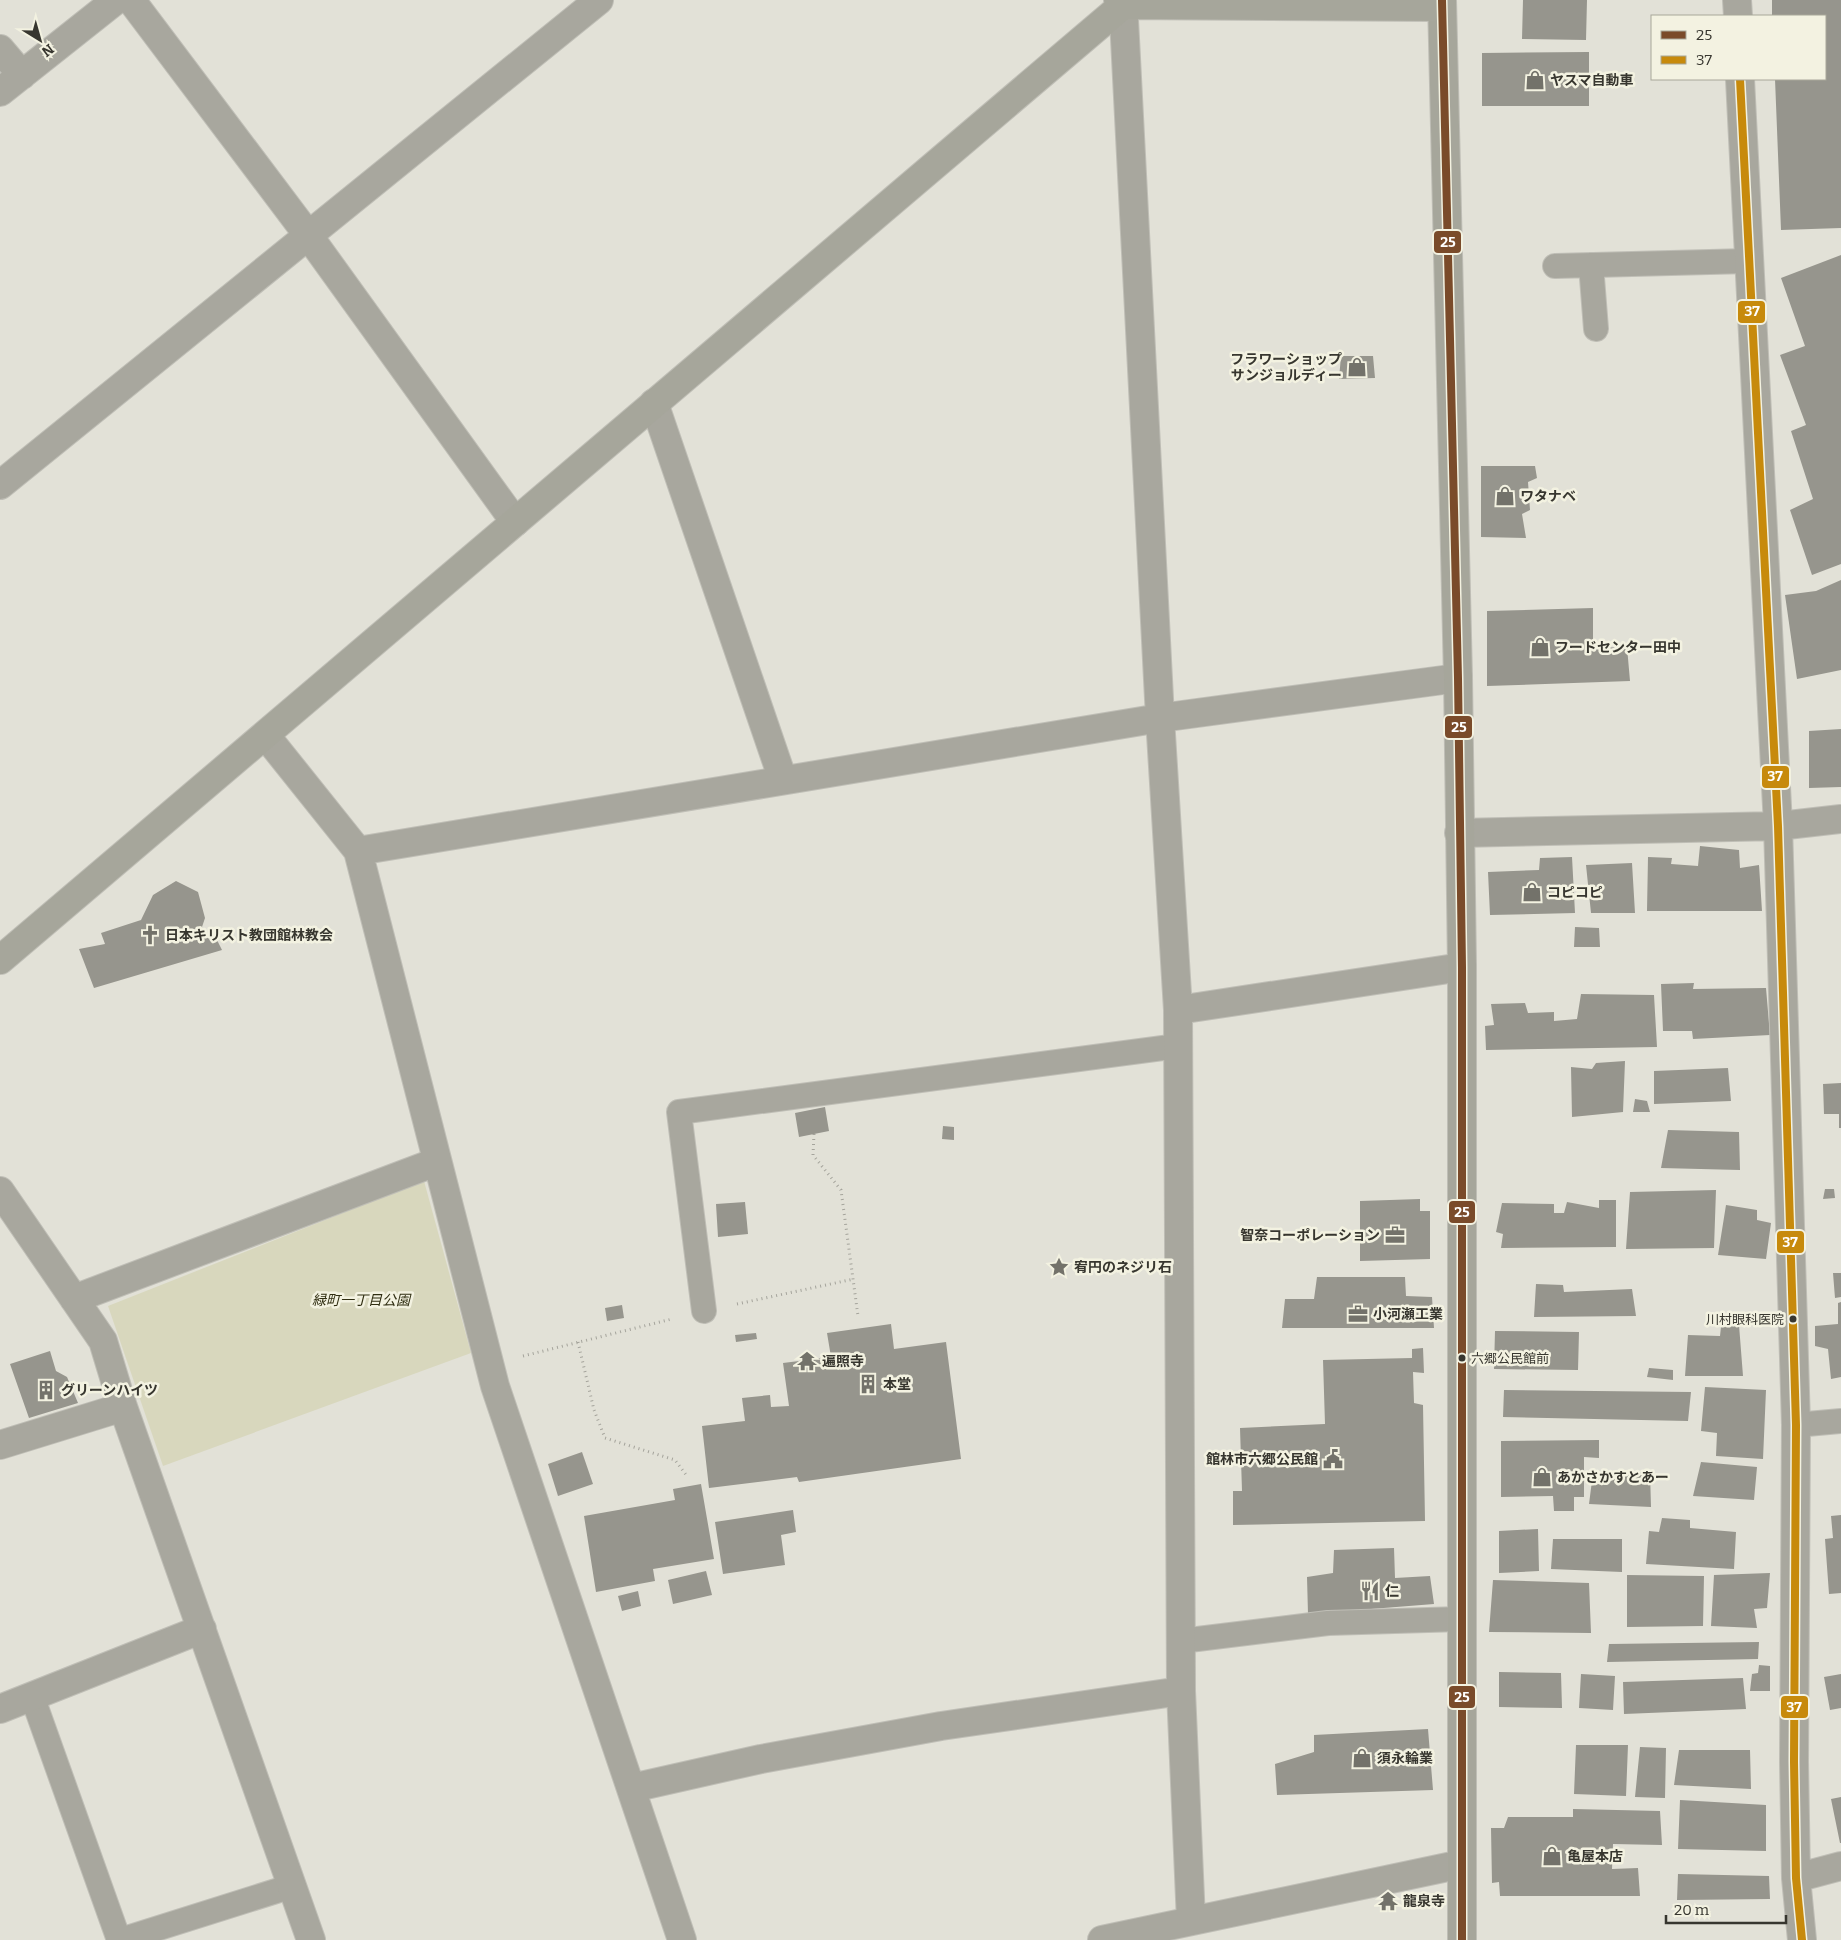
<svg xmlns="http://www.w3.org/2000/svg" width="1841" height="1940" font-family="Bitter,'Noto Sans JP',serif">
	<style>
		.green { fill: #d8d7bd }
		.building { fill: #96958d }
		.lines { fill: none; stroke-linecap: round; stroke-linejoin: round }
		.lane-casing { stroke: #bfbeb6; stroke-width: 26 }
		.street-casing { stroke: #bfbeb6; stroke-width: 30 }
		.secondary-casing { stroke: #bfbeb6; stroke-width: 30 }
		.path { stroke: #a5a49c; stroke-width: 3; stroke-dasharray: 1 4; stroke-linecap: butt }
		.lane { stroke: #a8a79e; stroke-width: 24 }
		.street { stroke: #a8a79e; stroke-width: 28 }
		.secondary { stroke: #a6a69b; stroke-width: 28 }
		.bus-1-casing { stroke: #f3f2e1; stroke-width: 11 }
		.bus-2-casing { stroke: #f3f2e1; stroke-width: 11 }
		.bus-1 { stroke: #7a4b2a; stroke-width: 8 }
		.bus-2 { stroke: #c78a0c; stroke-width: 8 }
		.bus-dot { fill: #37362f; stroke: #f3f2e1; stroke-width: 2 }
		.labels { text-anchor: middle; stroke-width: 5; stroke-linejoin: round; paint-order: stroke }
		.bus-label { font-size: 13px; fill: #37362f; stroke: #f3f2e1; text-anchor: end }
		.poi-label { font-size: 14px; font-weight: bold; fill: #37362f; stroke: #f3f2e1; text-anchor: start }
		.park-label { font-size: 14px; font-style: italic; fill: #302e12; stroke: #f3f2e1 }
		.line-badge { stroke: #f3f2e1; stroke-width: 2 }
		.badge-label { font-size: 14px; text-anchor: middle; font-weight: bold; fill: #fff }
	</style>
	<rect width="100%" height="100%" fill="#e2e1d7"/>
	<path class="green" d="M424 1181 471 1353 163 1466 108 1306Z"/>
	<path class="building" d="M1523 0H1587L1586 40 1522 39Z
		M1772 0H1841V228L1781 230 1775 79H1825V16H1772Z
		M1589 52V106H1482V53Z
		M1841 255V564L1812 575 1790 510 1813 499 1791 431 1806 425 1780 355 1805 346 1781 278Z
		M1341 356H1373L1375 378 1339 379Z
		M1481 466H1535L1537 478 1528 482 1530 510 1522 514 1526 538 1481 537Z
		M1841 580V670L1797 679 1785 595 1816 591Z
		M1593 608V648L1627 647 1630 681 1487 686V611Z
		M1841 729V787L1809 788V731Z
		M1700 846 1739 850 1740 868 1759 865 1762 911H1647L1648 857 1672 858 1671 864 1698 866Z
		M1572 857 1575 913 1490 915 1488 872 1539 870 1540 858Z
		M1632 863 1635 913H1591L1586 865Z
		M176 881 198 892 205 918 199 936 214 934 222 950 94 988 79 949 105 944 101 933 141 920 153 895Z
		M1575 927 1599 928 1600 947H1574Z
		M1694 983 1693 989 1766 988 1770 1035 1693 1039 1692 1031H1663L1661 984Z
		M1581 994 1654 995 1657 1047 1486 1050 1485 1026 1494 1025 1491 1004 1525 1003 1528 1013 1554 1012V1021L1577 1019Z
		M1625 1061 1623 1112 1572 1117 1571 1067 1592 1069 1596 1063Z
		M1728 1068 1731 1101 1654 1104V1071Z
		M1841 1083V1128H1839V1114H1824L1823 1084Z
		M1635 1099 1647 1101 1650 1112H1633Z
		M825 1107 829 1131 799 1137 795 1113Z
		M943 1126 954 1127V1140L942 1139Z
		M1668 1130 1739 1132 1740 1170 1661 1168Z
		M1825 1189H1834L1835 1198 1823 1199Z
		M1716 1190 1714 1248 1626 1249 1630 1192Z
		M1420 1199V1211H1430V1259L1360 1261V1201Z
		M1599 1200H1616V1247L1501 1248 1503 1234 1496 1232 1502 1203 1554 1204V1213H1564L1567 1202 1599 1208Z
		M745 1202 748 1234 718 1237 716 1204Z
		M1726 1205 1757 1210V1220L1771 1223 1766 1259 1718 1255Z
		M1833 1273H1841V1297L1835 1298Z
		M1317 1277H1405L1406 1296 1432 1297 1434 1328H1282L1285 1299H1314Z
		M1536 1284 1563 1285 1564 1292 1632 1289 1636 1316 1534 1317Z
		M1841 1302V1377L1831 1379 1828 1349 1815 1346V1326L1838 1324V1303Z
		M622 1305 624 1318 607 1321 605 1308Z
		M891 1324 894 1349 946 1342 961 1459 799 1482 797 1477 709 1488 702 1426 745 1421 742 1398 770 1395 771 1407 789 1406 783 1363 831 1357 827 1333Z
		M1739 1325 1743 1376H1685L1688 1335 1720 1336 1721 1327Z
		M1495 1331 1579 1332 1578 1370 1494 1369Z
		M756 1333 757 1339 736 1342 735 1335Z
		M1423 1348 1424 1373 1413 1372 1414 1403 1423 1405 1425 1521 1233 1525V1491H1242L1240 1428 1325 1424 1323 1360 1412 1358V1349Z
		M50 1351 56 1371 67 1377 78 1403 29 1418 10 1364Z
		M1649 1368 1673 1370V1380L1647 1377Z
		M1705 1387 1766 1390 1763 1459 1716 1456 1717 1433 1701 1431Z
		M1504 1390 1691 1392 1688 1421 1503 1417Z
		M1599 1440V1458L1584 1457V1497H1574V1511H1554L1553 1496 1501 1497V1441Z
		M582 1452 593 1484 558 1496 548 1464Z
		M1701 1462 1757 1467 1754 1500 1693 1496Z
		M1650 1472 1651 1507 1589 1504 1593 1473Z
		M701 1484 714 1559 653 1569 655 1581 596 1592 584 1516 675 1500 673 1489Z
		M793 1510 796 1532 781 1535 785 1565 723 1574 715 1522Z
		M1841 1515V1593L1829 1594 1825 1539 1833 1538 1831 1516Z
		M1662 1518 1690 1520V1528L1736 1532 1734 1569 1646 1564 1649 1531 1659 1532Z
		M1538 1529 1539 1571 1499 1573V1531Z
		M1553 1539H1622V1572L1551 1569Z
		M1394 1548 1395 1578 1430 1576 1434 1604 1308 1614 1307 1577 1333 1573 1334 1550Z
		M706 1571 712 1595 673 1604 668 1580Z
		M1770 1573 1767 1608 1754 1609 1757 1628 1711 1626 1714 1575Z
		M1627 1575 1704 1576 1703 1626 1627 1627Z
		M1493 1580 1589 1583 1591 1633 1489 1632Z
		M638 1591 641 1606 622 1611 618 1596Z
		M1759 1642 1758 1659 1607 1662 1609 1644Z
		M1759 1665 1770 1666V1691H1750L1752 1674 1758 1673Z
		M1499 1672 1561 1673 1562 1708 1499 1707Z
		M1581 1674 1615 1676 1613 1710 1579 1708Z
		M1841 1674V1708L1830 1710 1824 1677Z
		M1743 1678 1746 1709 1624 1714 1623 1682Z
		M1428 1729 1433 1790 1277 1795 1275 1764 1314 1752V1735Z
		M1576 1745H1628L1626 1796 1574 1794Z
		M1640 1747 1666 1748 1665 1798 1635 1797Z
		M1679 1750H1750L1751 1789 1674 1785Z
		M1841 1797V1843H1840L1831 1799Z
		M1680 1800 1766 1805V1851L1678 1849Z
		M1573 1809 1660 1811 1662 1845 1613 1844 1612 1869 1638 1868 1640 1896H1500L1499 1882 1492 1883 1491 1828H1504L1508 1817H1573Z
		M1678 1874 1769 1876 1770 1899 1677 1900Z"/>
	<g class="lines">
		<defs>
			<path id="lane" d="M1591 265 1596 329
				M1555 266 1748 261
				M704 1311 679 1112 1178 1046
				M1796 1425 1841 1421
				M1181 1641 1328 1623 1461 1619
				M32 1696 119 1940
				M121 1940 292 1886"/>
			<path id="street" d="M131 0 308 235 515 522
				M1123 0 1160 718 1178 1010 1181 1691 1191 1921
				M1737 0 1738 16
				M0 49 22 75
				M1740 79 1778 826 1796 1425 1794 1762 1796 1878 1802 1940
				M0 92 116 0
				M654 403 783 780
				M0 485 599 0
				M266 736 358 851 495 1386 682 1940
				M1459 833 1778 826 1841 819
				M358 851 1160 718 1458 678
				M1178 1010 1462 967
				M0 1191 103 1341 123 1407 311 1940
				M74 1299 436 1162
				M0 1445 123 1407
				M0 1709 202 1629
				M632 1788 761 1759 941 1726 1181 1691
				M1796 1878 1841 1866
				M1102 1940 1462 1864"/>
			<path id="secondary" d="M1118 0 1123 5 1442 7
				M1442 0 1458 678 1462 967V1940
				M0 960 1123 5"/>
		</defs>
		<use href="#lane" class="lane-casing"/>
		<use href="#street" class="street-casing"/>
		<use href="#secondary" class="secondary-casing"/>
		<path class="path" d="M814 1134 813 1155 841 1190 858 1316
			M737 1304 854 1279
			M578 1342 594 1410 605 1438 675 1460 687 1476
			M523 1356 672 1319"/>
		<use href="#lane" class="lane"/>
		<use href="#street" class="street"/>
		<use href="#secondary" class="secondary"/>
		<defs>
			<path id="bus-1" d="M1442 0 1458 678 1462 967V1940"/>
			<path id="bus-2" d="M1740 79 1778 826 1796 1425 1794 1762 1796 1878 1802 1940"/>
		</defs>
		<use href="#bus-1" class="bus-1-casing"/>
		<use href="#bus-2" class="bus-2-casing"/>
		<use href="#bus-1" class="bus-1"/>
		<use href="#bus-2" class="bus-2"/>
	</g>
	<defs>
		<symbol id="shop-bare" viewBox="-9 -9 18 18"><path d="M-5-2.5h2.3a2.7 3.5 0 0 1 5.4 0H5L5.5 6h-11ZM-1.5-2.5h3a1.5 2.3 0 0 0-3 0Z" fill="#73726a" stroke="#f3f2e1" stroke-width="2.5" paint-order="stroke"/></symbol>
		<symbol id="church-bare" viewBox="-9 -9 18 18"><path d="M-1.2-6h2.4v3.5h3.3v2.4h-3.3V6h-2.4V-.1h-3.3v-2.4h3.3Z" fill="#73726a" stroke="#f3f2e1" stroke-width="2.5" paint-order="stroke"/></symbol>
		<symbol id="office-bare" viewBox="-9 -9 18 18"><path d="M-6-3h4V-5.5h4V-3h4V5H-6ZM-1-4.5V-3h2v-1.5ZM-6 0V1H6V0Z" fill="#73726a" stroke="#f3f2e1" stroke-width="2.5" paint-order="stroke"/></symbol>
		<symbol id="sight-bare" viewBox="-9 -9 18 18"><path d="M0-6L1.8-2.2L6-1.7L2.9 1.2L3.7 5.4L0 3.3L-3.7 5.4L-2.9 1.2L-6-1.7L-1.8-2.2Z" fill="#73726a" stroke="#f3f2e1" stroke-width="2.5" paint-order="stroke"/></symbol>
		<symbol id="temple-bare" viewBox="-9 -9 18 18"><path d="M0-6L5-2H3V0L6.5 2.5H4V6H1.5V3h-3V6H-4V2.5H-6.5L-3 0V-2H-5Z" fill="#73726a" stroke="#f3f2e1" stroke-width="2.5" paint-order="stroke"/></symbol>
		<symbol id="building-bare" viewBox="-9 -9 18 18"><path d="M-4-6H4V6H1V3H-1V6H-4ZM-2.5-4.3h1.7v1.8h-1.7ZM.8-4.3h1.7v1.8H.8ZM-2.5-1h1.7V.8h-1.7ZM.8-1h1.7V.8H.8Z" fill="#73726a" stroke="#f3f2e1" stroke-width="2.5" paint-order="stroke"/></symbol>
		<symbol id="civic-bare" viewBox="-9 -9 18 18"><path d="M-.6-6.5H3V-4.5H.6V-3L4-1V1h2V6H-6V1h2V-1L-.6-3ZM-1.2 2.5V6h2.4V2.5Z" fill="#73726a" stroke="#f3f2e1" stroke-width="2.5" paint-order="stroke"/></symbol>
		<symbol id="restaurant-bare" viewBox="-9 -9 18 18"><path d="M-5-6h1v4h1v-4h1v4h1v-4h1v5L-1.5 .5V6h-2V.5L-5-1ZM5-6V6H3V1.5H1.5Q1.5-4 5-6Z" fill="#73726a" stroke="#f3f2e1" stroke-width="2.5" paint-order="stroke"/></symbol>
	</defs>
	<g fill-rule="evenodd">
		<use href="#shop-bare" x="1521" y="66" width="28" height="28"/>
		<use href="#shop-bare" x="1343" y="353" width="28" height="28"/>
		<use href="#shop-bare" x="1491" y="482" width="28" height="28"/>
		<use href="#shop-bare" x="1526" y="633" width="28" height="28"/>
		<use href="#shop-bare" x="1518" y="878" width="28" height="28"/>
		<use href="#church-bare" x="136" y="921" width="28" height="28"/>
		<use href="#office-bare" x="1381" y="1221" width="28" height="28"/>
		<use href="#sight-bare" x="1045" y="1253" width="28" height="28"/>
		<use href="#office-bare" x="1344" y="1300" width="28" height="28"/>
		<use href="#temple-bare" x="793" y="1347" width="28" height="28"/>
		<use href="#building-bare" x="854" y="1370" width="28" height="28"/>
		<use href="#building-bare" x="32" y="1376" width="28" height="28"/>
		<use href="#civic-bare" x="1319" y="1445" width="28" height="28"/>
		<use href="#shop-bare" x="1528" y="1463" width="28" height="28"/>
		<use href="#restaurant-bare" x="1356" y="1577" width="28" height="28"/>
		<use href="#shop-bare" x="1348" y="1744" width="28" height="28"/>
		<use href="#shop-bare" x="1538" y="1842" width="28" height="28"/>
		<use href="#temple-bare" x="1374" y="1887" width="28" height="28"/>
	</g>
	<g class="bus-dot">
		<circle cx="1793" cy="1319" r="4.5"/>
		<circle cx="1462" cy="1358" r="4.5"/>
	</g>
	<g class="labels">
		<g class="bus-label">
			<text x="1784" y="1324">川村眼科医院</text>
			<text x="1471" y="1363" text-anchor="start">六郷公民館前</text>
		</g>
		<g class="poi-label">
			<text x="1550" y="85">ヤスマ自動車</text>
			<text x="1342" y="364" text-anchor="end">フラワーショップ<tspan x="1342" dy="16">サンジョルディー</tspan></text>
			<text x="1520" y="501">ワタナベ</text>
			<text x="1555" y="652">フードセンター田中</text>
			<text x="1547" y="897">コピコピ</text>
			<text x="165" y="940">日本キリスト教団館林教会</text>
			<text x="1380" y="1240" text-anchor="end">智奈コーポレーション</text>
			<text x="1074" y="1272">宥円のネジリ石</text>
			<text x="1373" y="1319">小河瀬工業</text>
			<text x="822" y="1366">遍照寺</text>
			<text x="883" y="1389">本堂</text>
			<text x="61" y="1395">グリーンハイツ</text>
			<text x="1318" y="1464" text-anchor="end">館林市六郷公民館</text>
			<text x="1557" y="1482">あかさかすとあー</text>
			<text x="1385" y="1596">仁</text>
			<text x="1377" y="1763">須永輪業</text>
			<text x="1567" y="1861">亀屋本店</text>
			<text x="1403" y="1906">龍泉寺</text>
		</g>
		<g class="park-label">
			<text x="361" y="1305">緑町一丁目公園</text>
		</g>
	</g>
	<g class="line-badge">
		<rect x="1433" y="230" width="29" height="24" rx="5" fill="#7a4b2a"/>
		<rect x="1737" y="300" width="29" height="24" rx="5" fill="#c78a0c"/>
		<rect x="1444" y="715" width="29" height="24" rx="5" fill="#7a4b2a"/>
		<rect x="1761" y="765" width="29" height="24" rx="5" fill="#c78a0c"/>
		<rect x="1448" y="1200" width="28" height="24" rx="5" fill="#7a4b2a"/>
		<rect x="1776" y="1230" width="29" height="24" rx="5" fill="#c78a0c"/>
		<rect x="1448" y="1685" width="28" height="24" rx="5" fill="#7a4b2a"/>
		<rect x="1780" y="1695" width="29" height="24" rx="5" fill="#c78a0c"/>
	</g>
	<g class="badge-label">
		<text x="1448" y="247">25</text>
		<text x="1752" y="316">37</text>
		<text x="1459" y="732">25</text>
		<text x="1775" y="781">37</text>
		<text x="1462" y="1217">25</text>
		<text x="1790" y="1247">37</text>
		<text x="1462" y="1702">25</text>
		<text x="1794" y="1712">37</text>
	</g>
	<rect x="1651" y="15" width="175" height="65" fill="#f3f2e1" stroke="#a8a79a"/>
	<rect x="1661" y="31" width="25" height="8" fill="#7a4b2a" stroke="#a8a79a"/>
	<text x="1696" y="40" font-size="15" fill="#37362f">25</text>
	<rect x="1661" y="56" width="25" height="8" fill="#c78a0c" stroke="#a8a79a"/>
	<text x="1696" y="65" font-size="15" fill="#37362f">37</text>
	<g transform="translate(40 40) rotate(143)" stroke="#f3f2e1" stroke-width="4" paint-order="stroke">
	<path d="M0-4L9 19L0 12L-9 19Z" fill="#37362f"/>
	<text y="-8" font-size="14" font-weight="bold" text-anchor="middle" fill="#37362f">N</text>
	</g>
	<path d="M1666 1915v8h120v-8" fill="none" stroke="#37362f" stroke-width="2.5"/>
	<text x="1674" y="1915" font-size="15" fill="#37362f" stroke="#f3f2e1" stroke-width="4" paint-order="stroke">20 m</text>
</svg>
